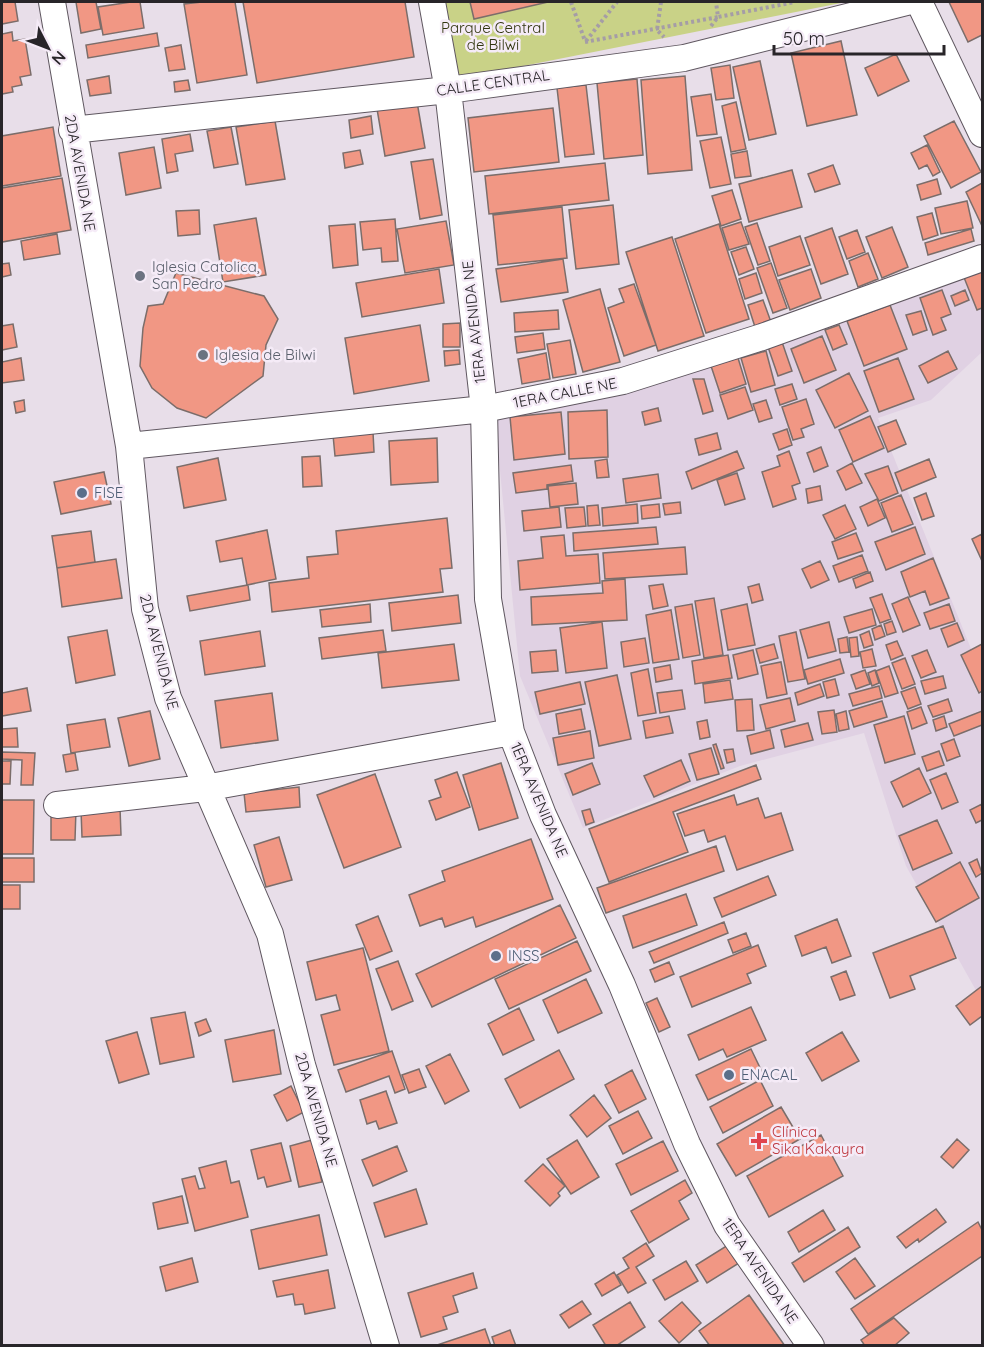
<svg xmlns="http://www.w3.org/2000/svg" width="984" height="1347" font-family="Quicksand,sans-serif">
	<style>
		.built { fill: #e0d1e3 }
		.green { fill: #c9d287 }
		.building { fill: #f19784; stroke: #7b6d6a; stroke-width: 1.5 }
		.lines { fill: none; stroke-linecap: round; stroke-linejoin: round }
		.minor-casing { stroke: #5f5760; stroke-width: 28 }
		.path { stroke: #a59da6; stroke-width: 4; stroke-dasharray: 3 3; stroke-linecap: butt }
		.minor { stroke: #fff; stroke-width: 26 }
		.worship-dot { fill: #6b7280; stroke: #f5ebf7; stroke-width: 2 }
		.service-dot { fill: #5c6f8a; stroke: #f5ebf7; stroke-width: 2 }
		.health-dot { fill: #e0444e; stroke: #f5ebf7; stroke-width: 2 }
		.labels { text-anchor: middle; stroke-width: 5; stroke-linejoin: round; paint-order: stroke }
		.park-label { font-size: 15px; fill: #323610; stroke: #f5ebf7 }
		.street-label { font-size: 15px; fill: #282529; stroke: #f5ebf7 }
		.worship-label { font-size: 15px; fill: #5b616d; stroke: #f5ebf7; text-anchor: start }
		.service-label { font-size: 15px; fill: #4e5e75; stroke: #f5ebf7; text-anchor: start }
		.health-label { font-size: 15px; fill: #be3a42; stroke: #f5ebf7; text-anchor: start }
	</style>
	<rect width="100%" height="100%" fill="#e8dee9"/>
	<path class="built" d="M982 263V352L931 400 878 418 982 676V1001L906 866 864 733 740 766 583 828 520 676 495 419Z"/>
	<path class="green" d="M445 2H846L457 79Z"/>
	<path class="building" d="M2 2H15L18 21 2 24Z
		M76 2H96L101 29 81 33Z
		M131 2H140L144 28 103 35 98 7Z
		M202 2H235L247 75 197 83 184 4Z
		M243 2H405L414 57 257 83Z
		M470 2H548L474 19Z
		M949 2H982V35L968 42Z
		M12 32 13 41 25 39 31 75 20 77 22 85 12 87 13 92 2 94V34Z
		M157 33 159 46 88 58 86 45Z
		M841 41 857 115 807 126 791 53Z
		M181 45 185 69 169 71 165 48Z
		M896 54 909 81 878 96 865 68Z
		M760 61 776 134 749 140 733 67Z
		M730 65 734 98 716 100 711 68Z
		M109 76 111 93 90 96 87 80Z
		M685 76 692 170 648 174 641 80Z
		M637 79 643 155 604 159 597 83Z
		M188 80 190 90 175 92 174 82Z
		M586 85 594 154 565 157 557 88Z
		M711 94 717 134 697 136 691 97Z
		M416 96 425 148 385 156 376 103Z
		M736 102 746 149 731 152 722 106Z
		M553 108 559 162 474 172 468 118Z
		M371 116 373 134 351 138 349 120Z
		M275 121 285 179 246 185 236 127Z
		M954 121 981 172 951 188 924 136Z
		M53 127 61 176 2 186V136Z
		M231 127 238 164 214 168 207 131Z
		M190 134 193 151 175 154 178 171 167 173 162 139Z
		M721 137 731 184 710 188 700 141Z
		M927 145 940 172 933 176 927 165 919 169 911 153Z
		M154 147 161 188 126 195 119 153Z
		M360 150 363 164 345 168 343 153Z
		M747 151 751 176 735 178 731 154Z
		M433 159 442 215 420 219 411 162Z
		M605 163 609 200 489 214 485 176Z
		M833 165 840 184 815 192 808 174Z
		M792 170 802 207 749 222 739 184Z
		M62 178 71 230 2 242V188Z
		M937 179 941 194 921 200 917 185Z
		M982 183V226L966 192Z
		M732 190 741 219 721 226 712 196Z
		M967 201 973 228 941 234 935 208Z
		M613 205 619 264 576 269 569 210Z
		M562 207 567 258 498 265 493 215Z
		M199 210 200 234 178 236 176 211Z
		M932 213 938 235 923 240 917 217Z
		M256 218 266 275 223 282 214 225Z
		M395 219 398 261 382 262 381 248 363 250 360 222Z
		M446 221 454 265 405 273 397 229Z
		M741 222 749 244 729 250 722 228Z
		M757 223 770 261 758 265 745 227Z
		M355 224 358 265 333 268 329 226Z
		M719 224 749 319 706 333 675 239Z
		M892 227 908 267 882 278 866 237Z
		M832 228 848 274 821 284 805 238Z
		M971 229 974 241 928 255 925 243Z
		M857 230 865 252 847 259 839 237Z
		M57 234 60 254 24 260 21 241Z
		M800 236 810 265 778 276 769 247Z
		M672 237 704 336 658 351 626 252Z
		M746 247 754 269 739 275 731 252Z
		M868 253 878 279 858 287 849 261Z
		M563 259 568 292 501 302 496 269Z
		M9 263 11 275 2 277V264Z
		M771 263 787 308 773 313 757 268Z
		M982 266V308L977 310 963 275Z
		M439 269 444 303 362 317 356 283Z
		M811 269 821 298 790 310 779 280Z
		M176 273 264 296 278 319 266 345 263 376 206 418 177 408 152 388 140 366 143 328 148 306 163 304Z
		M756 273 762 293 745 299 739 279Z
		M634 284 656 345 624 356 608 308 624 302 619 289Z
		M600 289 620 362 583 372 563 300Z
		M942 290 951 314 941 318 946 330 933 335 920 298Z
		M965 290 969 300 955 306 951 296Z
		M763 300 771 322 755 327 748 305Z
		M890 305 907 349 864 366 847 321Z
		M558 310 559 329 515 332 514 313Z
		M921 311 927 330 913 335 906 315Z
		M460 323V347H443V324Z
		M13 324 17 347 2 350V326Z
		M420 325 429 381 354 394 345 338Z
		M839 325 847 344 833 350 825 330Z
		M543 333 545 349 517 353 515 337Z
		M822 336 836 370 804 383 791 349Z
		M570 340 576 374 553 378 547 344Z
		M782 342 792 371 778 376 768 347Z
		M459 350 460 364 445 366 444 351Z
		M766 351 775 385 751 392 741 358Z
		M948 351 957 369 928 383 919 366Z
		M546 353 550 379 522 384 518 359Z
		M21 358 24 380 2 383V362Z
		M738 358 746 384 720 393 711 366Z
		M898 358 914 399 879 412 864 371Z
		M849 373 868 411 835 428 816 390Z
		M693 379H704L713 411 703 414Z
		M792 384 797 399 780 405 775 389Z
		M745 387 753 410 728 419 720 395Z
		M806 399 814 424 801 429 804 437 793 440 782 407Z
		M24 400 25 411 16 413 14 402Z
		M766 400 772 418 759 422 753 404Z
		M658 408 661 421 645 425 642 412Z
		M607 410 608 457 569 459 568 412Z
		M561 412 565 454 514 460 510 417Z
		M870 416 884 448 853 462 839 430Z
		M896 420 906 444 888 452 878 427Z
		M787 429 792 445 779 450 773 434Z
		M373 432 374 452 335 456 333 435Z
		M717 433 721 449 699 455 695 439Z
		M437 438 438 482 391 485 389 441Z
		M821 447 828 466 814 472 807 453Z
		M737 451 744 468 692 489 686 472Z
		M789 451 800 483 792 486 796 499 773 507 762 472 780 466 777 456Z
		M320 456 322 486 303 487 302 457Z
		M218 458 226 500 184 508 177 467Z
		M607 459 609 477 597 478 595 461Z
		M929 459 936 477 902 491 895 473Z
		M852 463 862 483 846 490 837 471Z
		M571 465 573 481 547 485V489L516 493 513 473Z
		M888 466 898 493 879 501 865 474Z
		M104 472 111 504 61 514 54 482Z
		M737 473 745 499 725 505 717 480Z
		M658 474 661 498 626 503 623 479Z
		M576 483 578 504 550 507 548 486Z
		M820 486 822 500 808 503 806 489Z
		M926 493 934 516 922 520 914 498Z
		M901 495 913 524 892 532 881 503Z
		M877 499 885 518 868 526 860 507Z
		M680 502 681 513 665 515 663 504Z
		M637 504 638 523 603 526 602 508Z
		M659 504 660 517 642 519 641 506Z
		M598 505 600 525 588 526 587 506Z
		M845 505 856 529 835 539 823 515Z
		M559 507 561 527 524 531 522 511Z
		M584 507 586 526 567 528 565 508Z
		M447 518 452 568 440 569 443 592 272 612 269 583 309 578 307 557 338 554 336 531Z
		M656 527 658 544 574 551 573 533Z
		M915 527 925 554 886 570 875 542Z
		M267 530 276 579 247 585 242 558 220 562 216 541Z
		M91 531 95 562 57 568 52 536Z
		M856 533 863 551 838 559 832 542Z
		M982 534V561L972 539Z
		M564 535 566 556 598 554 600 583 520 590 518 561 543 558 541 537Z
		M685 547 687 574 605 579 603 553Z
		M862 555 868 571 839 582 833 566Z
		M933 558 949 598 930 605 925 591 910 597 901 572Z
		M116 559 122 598 62 607 57 568Z
		M820 561 829 580 811 588 802 569Z
		M870 572 873 581 856 588 853 579Z
		M625 579 627 620 532 625 531 597 603 593 602 581Z
		M663 584 668 606 653 609 649 586Z
		M759 584 763 600 752 603 748 587Z
		M248 585 250 600 190 611 187 596Z
		M882 594 891 619 880 623 870 598Z
		M458 595 461 623 392 631 389 603Z
		M908 597 920 625 903 632 892 604Z
		M714 598 723 655 704 658 695 601Z
		M370 604 371 622 322 627 320 610Z
		M692 604 700 655 683 658 675 607Z
		M747 604 755 645 728 650 721 610Z
		M949 604 955 621 930 629 924 613Z
		M872 609 876 625 849 633 844 617Z
		M671 610 679 659 653 663 646 615Z
		M892 621 896 632 887 635 884 624Z
		M602 622 607 668 566 673 560 628Z
		M829 622 836 651 808 658 800 630Z
		M957 623 964 640 948 647 941 629Z
		M881 625 885 636 875 640 872 629Z
		M107 630 115 675 76 683 68 637Z
		M383 630 386 651 322 659 319 638Z
		M260 631 265 666 205 675 200 641Z
		M869 631 873 645 864 648 860 635Z
		M796 632 805 679 788 682 779 636Z
		M847 637 849 652 840 653 838 639Z
		M857 637 859 656 851 657 849 638Z
		M645 638 649 663 624 667 621 642Z
		M897 641 903 655 891 660 886 645Z
		M454 644 459 680 382 688 378 653Z
		M774 644 778 658 760 663 756 649Z
		M982 644V691L979 693 961 655Z
		M872 649 876 666 863 668 860 652Z
		M556 650 558 671 532 673 530 652Z
		M753 650 758 674 738 679 733 655Z
		M927 650 936 672 921 678 912 656Z
		M728 655 732 678 695 684 692 661Z
		M905 658 915 684 902 689 892 663Z
		M840 659 844 673 808 684 804 670Z
		M781 662 787 694 767 698 761 666Z
		M670 665 672 679 656 682 654 668Z
		M889 666 898 693 885 697 876 671Z
		M648 669 656 713 638 716 631 673Z
		M865 670 870 684 856 689 851 675Z
		M875 670 879 683 872 686 868 673Z
		M617 675 631 739 599 746 585 682Z
		M943 676 946 688 925 694 921 681Z
		M835 679 839 695 827 698 823 682Z
		M730 680 733 699 705 703 703 684Z
		M580 682 585 704 540 714 535 692Z
		M820 684 824 696 798 705 795 693Z
		M879 686 882 698 853 706 849 694Z
		M915 687 921 704 908 709 901 692Z
		M27 688 31 711 2 716V693Z
		M682 690 685 709 660 713 657 693Z
		M272 693 278 740 221 748 215 701Z
		M790 698 795 721 766 729 760 705Z
		M752 699 754 730 737 731 735 700Z
		M948 699 952 711 933 717 928 706Z
		M882 701 887 717 854 727 849 711Z
		M921 707 927 723 912 729 907 712Z
		M581 709 585 729 559 734 556 714Z
		M834 710 837 732 822 734 818 712Z
		M150 711 160 759 129 766 118 718Z
		M846 711 849 729 839 731 836 714Z
		M982 711V725L954 736 949 724Z
		M669 716 673 733 646 738 643 721Z
		M904 716 915 754 885 763 874 725Z
		M944 716 947 727 936 731 933 720Z
		M105 719 110 747 71 753 67 725Z
		M707 720 710 737 700 739 697 722Z
		M808 723 813 740 785 747 781 730Z
		M17 728 18 747H2V729Z
		M770 730 774 748 751 754 747 736Z
		M590 731 594 758 558 765 553 738Z
		M954 739 960 756 947 761 941 744Z
		M716 744 724 768 721 769 713 745Z
		M711 748 719 774 697 780 689 754Z
		M733 749 735 761 727 763 724 750Z
		M939 751 944 765 927 771 922 757Z
		M2 752 35 753 33 785H21L22 760 2 759Z
		M75 753 78 770 66 772 63 755Z
		M681 760 690 781 654 797 644 776Z
		M2 761H11L10 784H2Z
		M501 763 518 818 479 830 463 775Z
		M592 763 600 784 573 795 565 774Z
		M756 765 761 779 673 812 688 852 609 882 589 829Z
		M919 768 931 793 903 807 891 782Z
		M457 772 470 807 436 820 429 801 441 797 435 780Z
		M946 773 958 802 942 809 930 780Z
		M375 774 401 847 344 868 317 795Z
		M299 787 300 807 246 812 244 793Z
		M734 795 737 805 758 798 765 818 781 813 793 850 737 870 725 836 708 842 704 830 685 836 677 814Z
		M2 800H34L33 854H2Z
		M982 804V820L976 823 970 810Z
		M120 808 121 835 82 837 81 810Z
		M51 809H76L75 840H51Z
		M590 809 594 822 586 825 582 811Z
		M937 820 952 853 913 870 899 836Z
		M279 837 292 880 266 887 254 845Z
		M531 839 553 899 476 927 473 917 445 927 442 918 420 926 409 895 445 881 442 871Z
		M716 846 724 871 606 913 597 888Z
		M2 858H34V882H2Z
		M977 859 982 873 976 877 969 863Z
		M960 862 979 898 936 922 916 887Z
		M768 876 776 895 722 917 714 898Z
		M2 885H20V909H2Z
		M686 894 697 925 633 948 623 916Z
		M560 905 576 938 432 1007 416 974Z
		M378 916 392 951 370 960 356 925Z
		M837 919 851 956 832 963 826 947 802 956 795 936Z
		M724 922 728 933 654 963 649 952Z
		M943 926 956 958 910 976 915 989 890 998 873 953Z
		M746 933 751 946 733 953 728 940Z
		M577 941 591 971 509 1009 495 979Z
		M758 945 766 966 747 974 751 983 692 1007 680 977Z
		M363 948 389 1051 334 1065 321 1015 340 1010 336 995 316 1000 307 962Z
		M398 961 413 1001 392 1010 376 969Z
		M669 962 674 974 655 982 650 970Z
		M846 971 855 995 840 1000 831 977Z
		M586 979 602 1013 558 1033 543 1000Z
		M982 986V1016L970 1025 956 1006Z
		M657 998 670 1027 659 1032 646 1003Z
		M751 1007 766 1040 727 1057 723 1049 699 1060 688 1035Z
		M519 1008 534 1040 503 1055 488 1024Z
		M185 1012 194 1057 160 1064 151 1018Z
		M206 1019 211 1031 199 1036 195 1023Z
		M274 1030 281 1074 233 1082 225 1040Z
		M137 1032 149 1074 119 1083 106 1041Z
		M842 1032 859 1061 822 1081 806 1053Z
		M751 1049 763 1074 708 1100 696 1075Z
		M559 1050 574 1079 520 1108 505 1079Z
		M392 1051 405 1089 395 1093 389 1076 346 1092 338 1070Z
		M450 1054 469 1091 445 1104 426 1066Z
		M419 1069 426 1087 409 1093 402 1075Z
		M632 1070 646 1099 619 1113 605 1085Z
		M760 1080 773 1106 723 1133 710 1107Z
		M291 1086 304 1112 287 1121 274 1095Z
		M386 1091 397 1123 379 1129 376 1121 367 1124 360 1100Z
		M594 1095 611 1118 587 1137 570 1115Z
		M781 1107 800 1139 736 1176 717 1144Z
		M638 1111 652 1138 623 1154 609 1126Z
		M821 1135 843 1176 769 1217 747 1176Z
		M957 1139 969 1150 953 1168 941 1157Z
		M312 1140 322 1182 299 1187 290 1146Z
		M577 1140 599 1177 571 1194 547 1159Z
		M663 1141 678 1171 631 1195 616 1164Z
		M281 1143 291 1181 267 1187 264 1177 258 1179 251 1150Z
		M397 1146 407 1171 373 1186 362 1160Z
		M226 1161 231 1183 239 1181 248 1217 195 1231 182 1179 195 1176 199 1189 205 1188 199 1168Z
		M543 1164 565 1186 558 1193 560 1196 550 1206 525 1181Z
		M685 1180 692 1193 679 1201 689 1219 649 1243 631 1211Z
		M416 1189 427 1224 385 1237 374 1203Z
		M182 1196 188 1223 158 1229 153 1203Z
		M936 1209 946 1222 919 1242 918 1239 906 1248 897 1237Z
		M823 1210 835 1230 799 1252 788 1232Z
		M319 1215 327 1255 259 1269 251 1230Z
		M978 1222 982 1230V1256L868 1334 851 1309Z
		M848 1227 860 1247 804 1282 792 1263Z
		M646 1243 654 1256 636 1267 646 1283 628 1293 617 1275 629 1268 623 1258Z
		M728 1245 739 1263 707 1283 696 1265Z
		M192 1258 198 1282 166 1291 160 1267Z
		M855 1258 875 1286 855 1299 836 1272Z
		M686 1261 698 1281 665 1300 653 1280Z
		M328 1270 335 1308 305 1314 303 1304 295 1305 293 1294 277 1297 273 1281Z
		M614 1272 621 1285 602 1296 595 1284Z
		M473 1273 477 1288 453 1296 458 1312 443 1317 447 1329 421 1337 408 1293Z
		M749 1295 785 1346H710L699 1331Z
		M582 1301 591 1314 569 1328 560 1315Z
		M630 1302 645 1327 616 1346H606L593 1325Z
		M682 1302 701 1323 679 1343 659 1321Z
		M894 1318 909 1333 894 1346H865L861 1340Z
		M485 1329 491 1346H437V1345Z
		M510 1330 516 1346H495L492 1337Z"/>
	<g class="lines">
		<defs>
			<path id="minor" d="M52 2 129 446 145 609 168 698 270 934 302 1065 386 1346
				M432 2 448 90 484 409 488 599 511 732 543 815 622 985 687 1144 727 1225 811 1346
				M919 2 982 134
				M72 130 448 90 684 58 907 2
				M129 446 484 409 623 381 762 337 982 258
				M57 805 205 788 511 732"/>
		</defs>
		<use href="#minor" class="minor-casing"/>
		<path class="path" d="M571 2 585 41
			M661 2 657 30 664 37
			M711 26 718 17 795 2
			M586 41 617 2
			M585 42 718 17 716 2"/>
		<use href="#minor" class="minor"/>
	</g>
	<g class="worship-dot">
		<circle cx="140" cy="276" r="6"/>
		<circle cx="203" cy="355" r="6"/>
	</g>
	<g class="service-dot">
		<circle cx="82" cy="493" r="6"/>
		<circle cx="496" cy="956" r="6"/>
		<circle cx="729" cy="1075" r="6"/>
	</g>
	<path class="health-dot" d="M756 1132h6v6h6v6h-6v6h-6v-6h-6v-6h6z"/>
	<g class="labels">
		<g class="park-label">
			<text x="493" y="33">Parque Central<tspan x="493" dy="17">de Bilwi</tspan></text>
		</g>
		<g class="street-label">
			<text transform="translate(493 83) rotate(-8)" y="5">CALLE CENTRAL</text>
			<text transform="translate(80 173) rotate(80)" y="5">2DA AVENIDA NE</text>
			<text transform="translate(474 322) rotate(-96)" y="5">1ERA AVENIDA NE</text>
			<text transform="translate(565 393) rotate(-11)" y="5">1ERA CALLE NE</text>
			<text transform="translate(159 652) rotate(76)" y="5">2DA AVENIDA NE</text>
			<text transform="translate(539 800) rotate(67)" y="5">1ERA AVENIDA NE</text>
			<text transform="translate(316 1110) rotate(74)" y="5">2DA AVENIDA NE</text>
			<text transform="translate(760 1271) rotate(56)" y="5">1ERA AVENIDA NE</text>
		</g>
		<g class="worship-label">
			<text x="152" y="272">Iglesia Catolica,<tspan x="152" dy="17">San Pedro</tspan></text>
			<text x="215" y="360">Iglesia de Bilwi</text>
		</g>
		<g class="service-label">
			<text x="94" y="498">FISE</text>
			<text x="508" y="961">INSS</text>
			<text x="741" y="1080">ENACAL</text>
		</g>
		<g class="health-label">
			<text x="772" y="1137">Clínica<tspan x="772" dy="17">Sika Kakayra</tspan></text>
		</g>
	</g>
	<rect width="984" height="1347" fill="none" stroke="#282529" stroke-width="6"/>
	<g transform="translate(48 48) rotate(132)" stroke="#f5ebf7" stroke-width="4.5" paint-order="stroke">
	<path d="M0-4.5L10 22L0 15L-10 22Z" fill="#282529"/>
	<text y="-9" font-size="16" font-weight="bold" text-anchor="middle" fill="#282529">N</text>
	</g>
	<path d="M774 45v9h170v-9" fill="none" stroke="#282529" stroke-width="3"/>
	<text x="783" y="45" font-size="18" fill="#282529" stroke="#f5ebf7" stroke-width="4.5" paint-order="stroke">50 m</text>
</svg>
